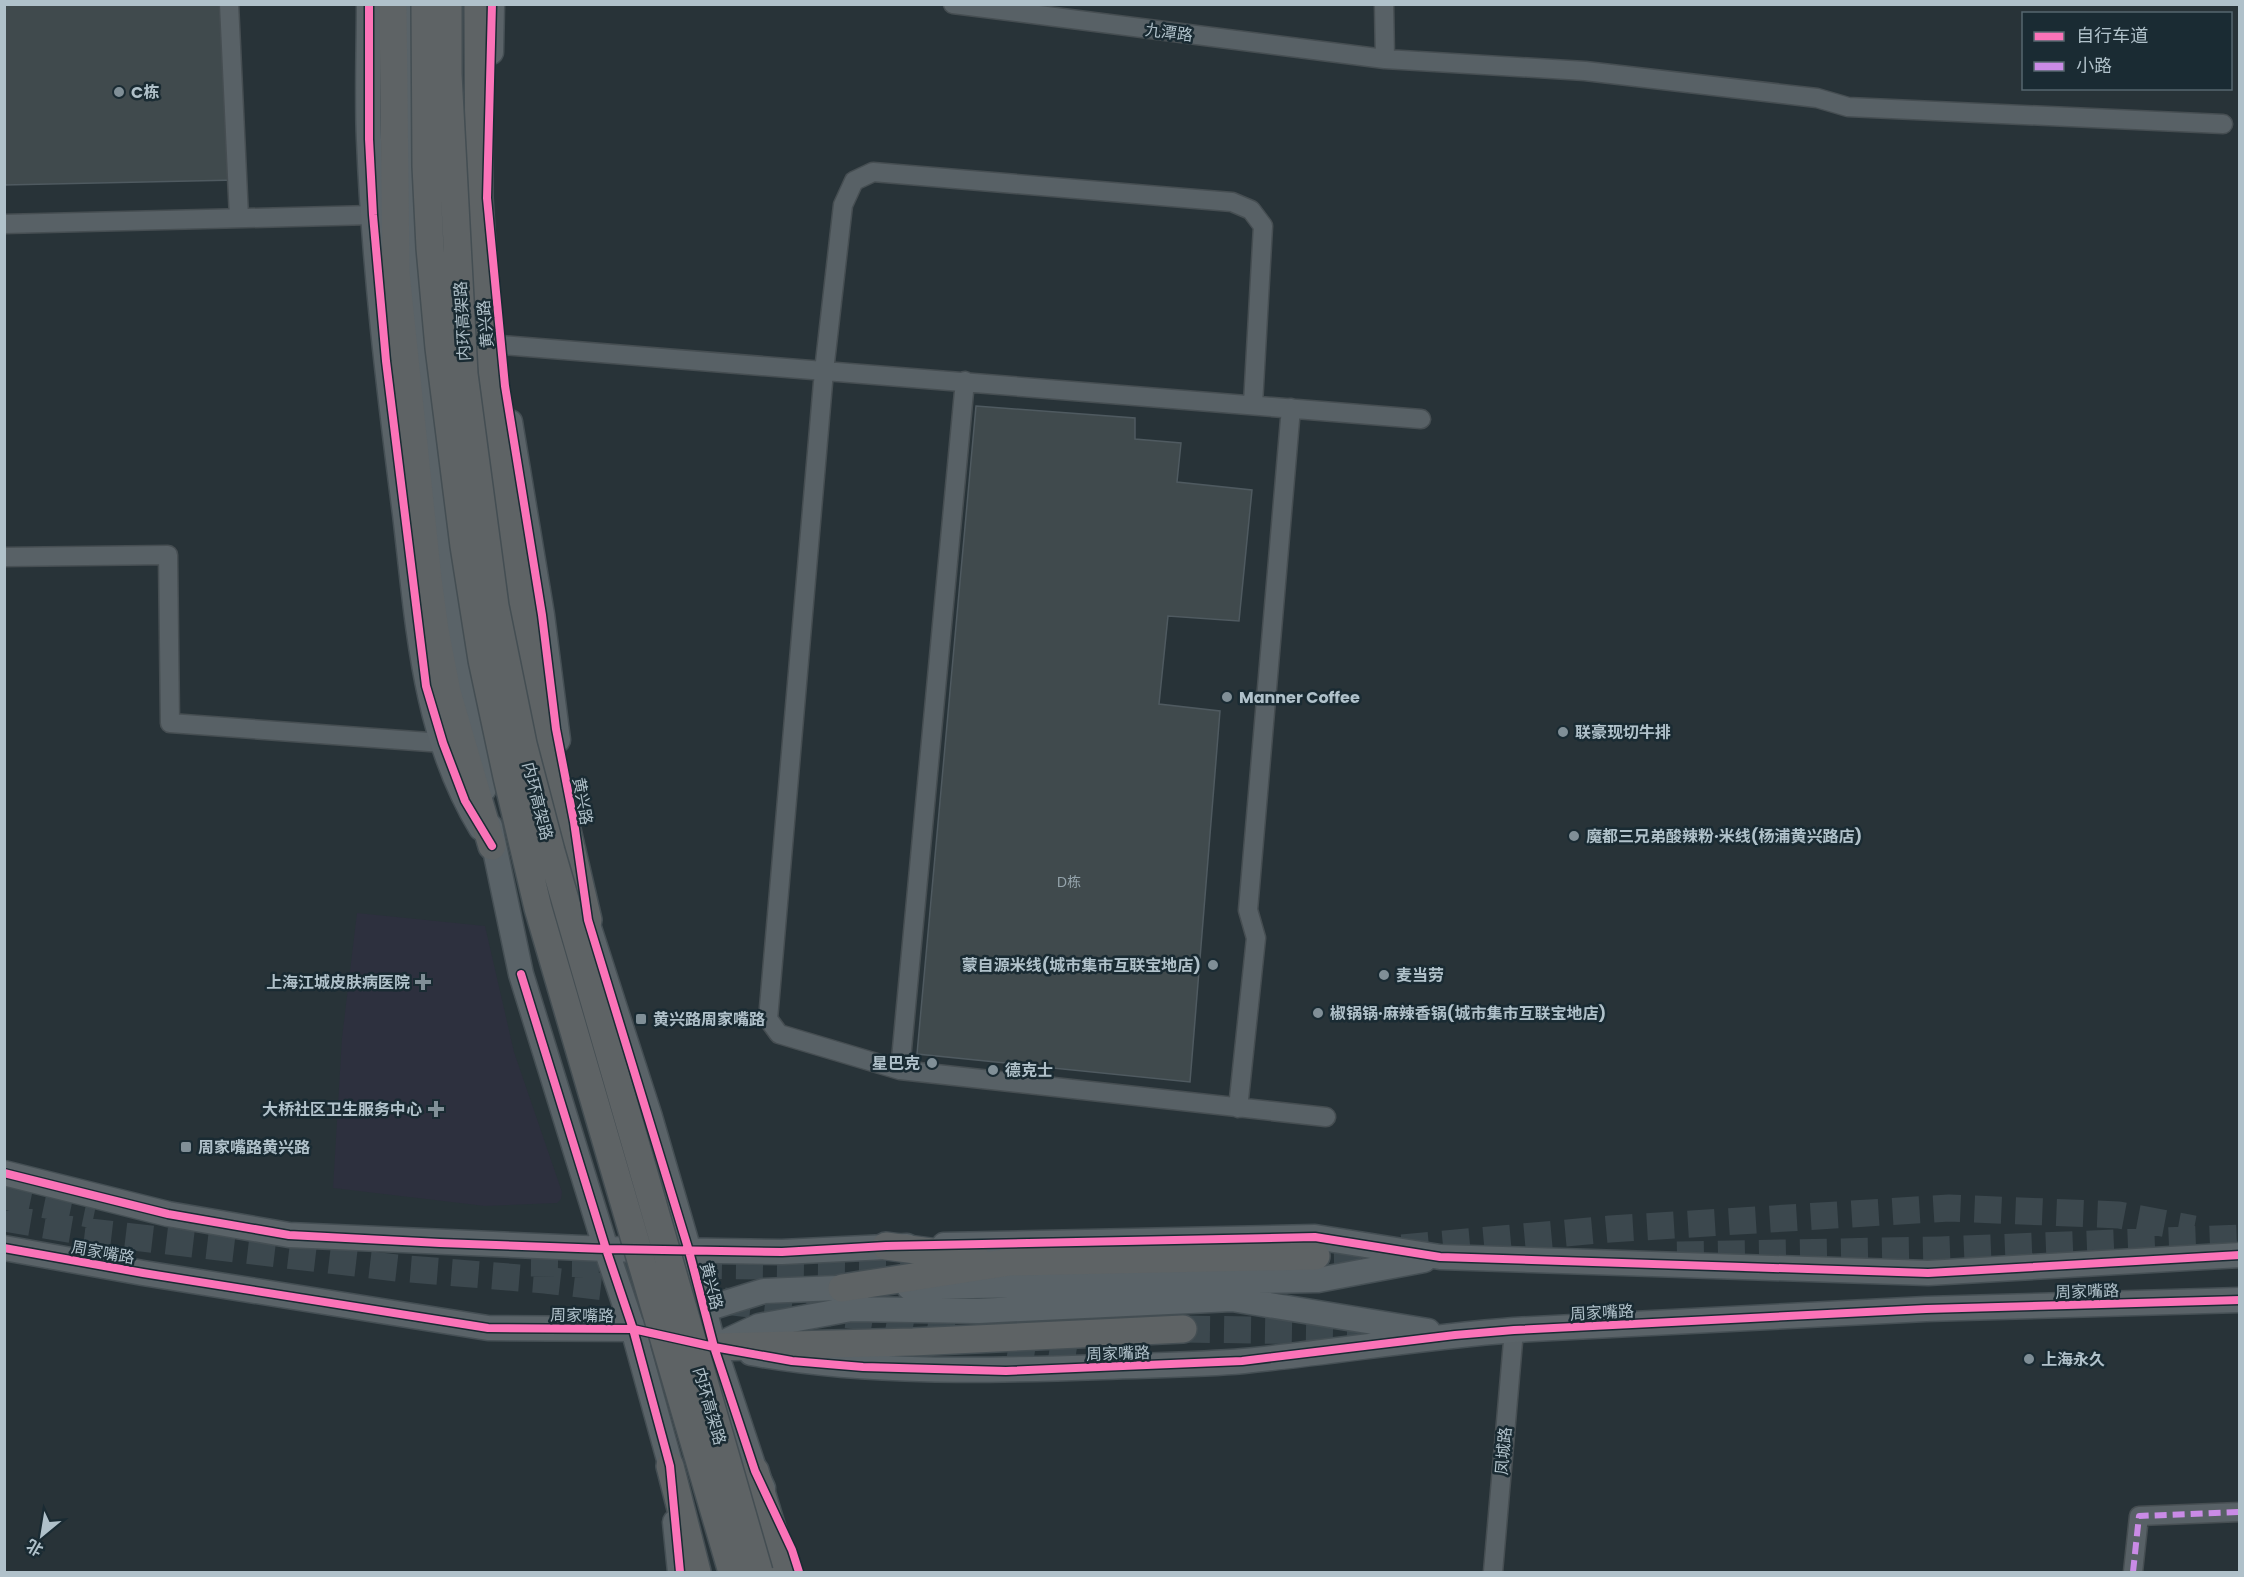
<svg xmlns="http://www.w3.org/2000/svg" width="2244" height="1577" font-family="Poppins,'Noto Sans SC',sans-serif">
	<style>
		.medical { fill: #2d303e }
		.building { fill: #404a4d; stroke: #4f5a60; stroke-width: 1.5 }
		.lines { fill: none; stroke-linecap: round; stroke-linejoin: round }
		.highway-tunnel { stroke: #3c484e; stroke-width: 27; stroke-dasharray: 27 14; stroke-linecap: butt }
		.minor-casing { stroke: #464e52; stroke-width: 21 }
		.major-casing { stroke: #454f54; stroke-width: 27 }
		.highway-casing { stroke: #444e53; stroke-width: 30 }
		.minor { stroke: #586166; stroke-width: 18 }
		.major { stroke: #5a6368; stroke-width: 24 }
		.highway { stroke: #5e6365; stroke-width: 27 }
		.highway-bridge-casing { stroke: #444e53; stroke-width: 30; stroke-linecap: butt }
		.highway-bridge { stroke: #5e6365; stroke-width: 27 }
		.quiet { stroke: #ca8be6; stroke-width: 6; stroke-dasharray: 12 6; stroke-linecap: butt }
		.cycleway-casing { stroke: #1a2b33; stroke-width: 11 }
		.cycleway { stroke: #fb73b8; stroke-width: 8 }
		.poi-dot { fill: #808f97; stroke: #1a2b33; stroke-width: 2 }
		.labels { text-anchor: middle; stroke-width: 5; stroke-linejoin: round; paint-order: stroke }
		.number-label { font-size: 14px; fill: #94a3ab }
		.street-label { font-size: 16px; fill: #b0c1ca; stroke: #1a2b33 }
		.poi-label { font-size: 16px; font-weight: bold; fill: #b0c1ca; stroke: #1a2b33; text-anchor: start }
	</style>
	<rect width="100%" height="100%" fill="#283338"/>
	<path class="medical" d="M357 913 485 926 514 1052 562 1192 561 1199 557 1203 485 1206 333 1188 342 1038Z"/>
	<path class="building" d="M4 4H229L237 180 4 185Z
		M976 406 1135 418V439L1181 443 1177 482 1252 490 1239 621 1168 616 1159 704 1220 711 1190 1082 917 1054Z"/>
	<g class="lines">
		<path class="highway-tunnel" d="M4 1196 94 1215
			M4 1218 74 1230 397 1268 545 1280 671 1295
			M1402 1248 1610 1229 1949 1208 2119 1215 2194 1229
			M1677 1255 1940 1250 2240 1238
			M1293 1261 1396 1259
			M531 1263 919 1268
			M724 1301 858 1316 962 1334
			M1183 1329 1389 1332
			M1009 1343 1076 1354 1125 1358"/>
		<defs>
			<path id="minor" d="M229 4 239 218
				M953 4 1385 59 1585 71 1817 98 1848 107 2223 124
				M1384 4 1385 59
				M4 224 373 215
				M501 345 1421 419
				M1253 404 1263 226 1251 210 1232 202 873 172 854 181 843 205 824 371 768 1019 779 1034 900 1070 1326 1117
				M4 557 168 555 170 723 443 743
				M900 1070 965 381
				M1238 1108 1256 938 1248 910 1291 408
				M1493 1572 1514 1330
				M2133 1572 2139 1516 2240 1512"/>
			<path id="major" d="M369 4C369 50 367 95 369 140 374 266 389 390 405 514 418 622 423 733 481 828
				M409 4 408 107 413 251 425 392 442 561 478 743 484 789
				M491 52 492 4
				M510 422 542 615 558 740
				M490 826 521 974 606 1249 633 1329 676 1485
				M581 903 650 1117 689 1251 714 1347 755 1471 763 1488
				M4 1173 168 1214 289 1235 606 1249 782 1252 907 1246
				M944 1245 1315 1237 1440 1257 1928 1273 2240 1255
				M4 1248 143 1273 488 1328 633 1329 679 1339
				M909 1287 1318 1280 1424 1260
				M690 1314 764 1291 862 1287
				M716 1346 759 1326 851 1309 978 1311 1232 1299 1428 1331
				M751 1353C867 1374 986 1371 1103 1367 1150 1365 1197 1365 1244 1361 1334 1352 1424 1337 1514 1330L1926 1309 2240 1300
				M675 1522 680 1572"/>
			<path id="highway" d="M393 4 396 273 428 579 435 630 447 692 492 846
				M478 4 479 198 487 329 518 589 544 731 588 920
				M886 1246 976 1258
				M842 1288 1010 1262 1316 1256
				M714 1347 913 1342 1183 1329
				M670 1466 697 1572
				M755 1471 785 1572"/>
		</defs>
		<use href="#minor" class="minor-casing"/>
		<use href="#major" class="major-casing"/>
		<use href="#highway" class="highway-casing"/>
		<use href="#minor" class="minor"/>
		<use href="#major" class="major"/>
		<use href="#highway" class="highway"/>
		<defs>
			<path id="highway-bridge" d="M425 4 426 166 430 248 439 348 464 546 482 660 507 777 538 908 732 1572
				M448 4V74L464 374 495 606 523 744 551 851 759 1572"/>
		</defs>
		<use href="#highway-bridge" class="highway-bridge-casing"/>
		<use href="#highway-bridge" class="highway-bridge"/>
		<path class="quiet" d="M2133 1572 2139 1516 2240 1512"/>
		<defs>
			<path id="cycleway" d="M369 4V139L373 215 386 361 426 686 443 743 465 801 492 846
				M492 4 487 198 505 386 542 615 556 729 574 822 588 920 689 1251 714 1347 755 1471 792 1550 799 1572
				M521 974 606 1249 633 1329 670 1466 680 1572
				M4 1173 168 1214 289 1235 440 1243 606 1249 782 1252 886 1246 1315 1237 1440 1257 1928 1273 2240 1255
				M4 1248 143 1273 488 1328 633 1329 714 1347 792 1361 863 1367 1006 1371 1242 1361 1455 1335 1514 1330 1926 1309 2240 1300"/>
		</defs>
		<use href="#cycleway" class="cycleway-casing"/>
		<use href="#cycleway" class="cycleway"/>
	</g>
	<g class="poi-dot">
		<circle cx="119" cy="92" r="6"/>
		<circle cx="1227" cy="697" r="6"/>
		<circle cx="1563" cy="732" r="6"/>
		<circle cx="1574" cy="836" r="6"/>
		<circle cx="1213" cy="965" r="6"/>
		<circle cx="1384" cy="975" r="6"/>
		<path d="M420 973h6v6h6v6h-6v6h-6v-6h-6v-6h6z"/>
		<circle cx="1318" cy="1013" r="6"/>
		<rect x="635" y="1013" width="12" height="12" rx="3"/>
		<circle cx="932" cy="1063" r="6"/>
		<circle cx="993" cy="1070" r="6"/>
		<path d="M433 1100h6v6h6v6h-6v6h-6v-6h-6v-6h6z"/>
		<rect x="180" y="1141" width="12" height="12" rx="3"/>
		<circle cx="2029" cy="1359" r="6"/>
	</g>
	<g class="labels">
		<g class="number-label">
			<text x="1069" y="887">D栋</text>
		</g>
		<g class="street-label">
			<text transform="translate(1169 32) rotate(7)" y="6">九潭路</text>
			<text transform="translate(462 321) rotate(-93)" y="6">内环高架路</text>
			<text transform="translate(485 324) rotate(-95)" y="6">黄兴路</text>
			<text transform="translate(538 801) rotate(76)" y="6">内环高架路</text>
			<text transform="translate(583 801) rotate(80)" y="6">黄兴路</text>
			<text transform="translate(103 1252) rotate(10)" y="6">周家嘴路</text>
			<text transform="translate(712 1286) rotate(76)" y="6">黄兴路</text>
			<text transform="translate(2087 1291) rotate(-2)" y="6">周家嘴路</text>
			<text transform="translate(1602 1312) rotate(-3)" y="6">周家嘴路</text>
			<text transform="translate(582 1315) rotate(1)" y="6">周家嘴路</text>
			<text transform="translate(1118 1353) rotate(-2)" y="6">周家嘴路</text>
			<text transform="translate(710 1406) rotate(74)" y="6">内环高架路</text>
			<text transform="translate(1503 1451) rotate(-85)" y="6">凤城路</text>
		</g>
		<g class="poi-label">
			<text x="131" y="98">C栋</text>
			<text x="1239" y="703">Manner Coffee</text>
			<text x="1575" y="738">联豪现切牛排</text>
			<text x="1586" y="842">魔都三兄弟酸辣粉·米线(杨浦黄兴路店)</text>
			<text x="1201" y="971" text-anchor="end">蒙自源米线(城市集市互联宝地店)</text>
			<text x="1396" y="981">麦当劳</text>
			<text x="410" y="988" text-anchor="end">上海江城皮肤病医院</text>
			<text x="1330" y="1019">椒锅锅·麻辣香锅(城市集市互联宝地店)</text>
			<text x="653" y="1025">黄兴路周家嘴路</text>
			<text x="920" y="1069" text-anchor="end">星巴克</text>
			<text x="1005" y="1076">德克士</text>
			<text x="422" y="1115" text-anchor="end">大桥社区卫生服务中心</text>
			<text x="198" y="1153">周家嘴路黄兴路</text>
			<text x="2041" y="1365">上海永久</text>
		</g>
	</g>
	<rect width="2244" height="1577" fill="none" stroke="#b0c1ca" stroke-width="12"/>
	<rect x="2022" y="12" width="210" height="78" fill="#1a2b33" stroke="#56676f" stroke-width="1.5"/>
	<rect x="2034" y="32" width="30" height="9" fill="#fb73b8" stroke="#56676f" stroke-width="1.5"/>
	<text x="2076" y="42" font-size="18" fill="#b0c1ca">自行车道</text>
	<rect x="2034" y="62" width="30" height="9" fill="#ca8be6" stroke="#56676f" stroke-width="1.5"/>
	<text x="2076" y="72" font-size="18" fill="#b0c1ca">小路</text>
	<g transform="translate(42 1535) rotate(210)" stroke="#1a2b33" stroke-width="4.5" paint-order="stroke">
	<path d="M0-4.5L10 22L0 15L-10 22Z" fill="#b0c1ca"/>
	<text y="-9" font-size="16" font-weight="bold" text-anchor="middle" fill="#b0c1ca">北</text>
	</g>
</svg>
